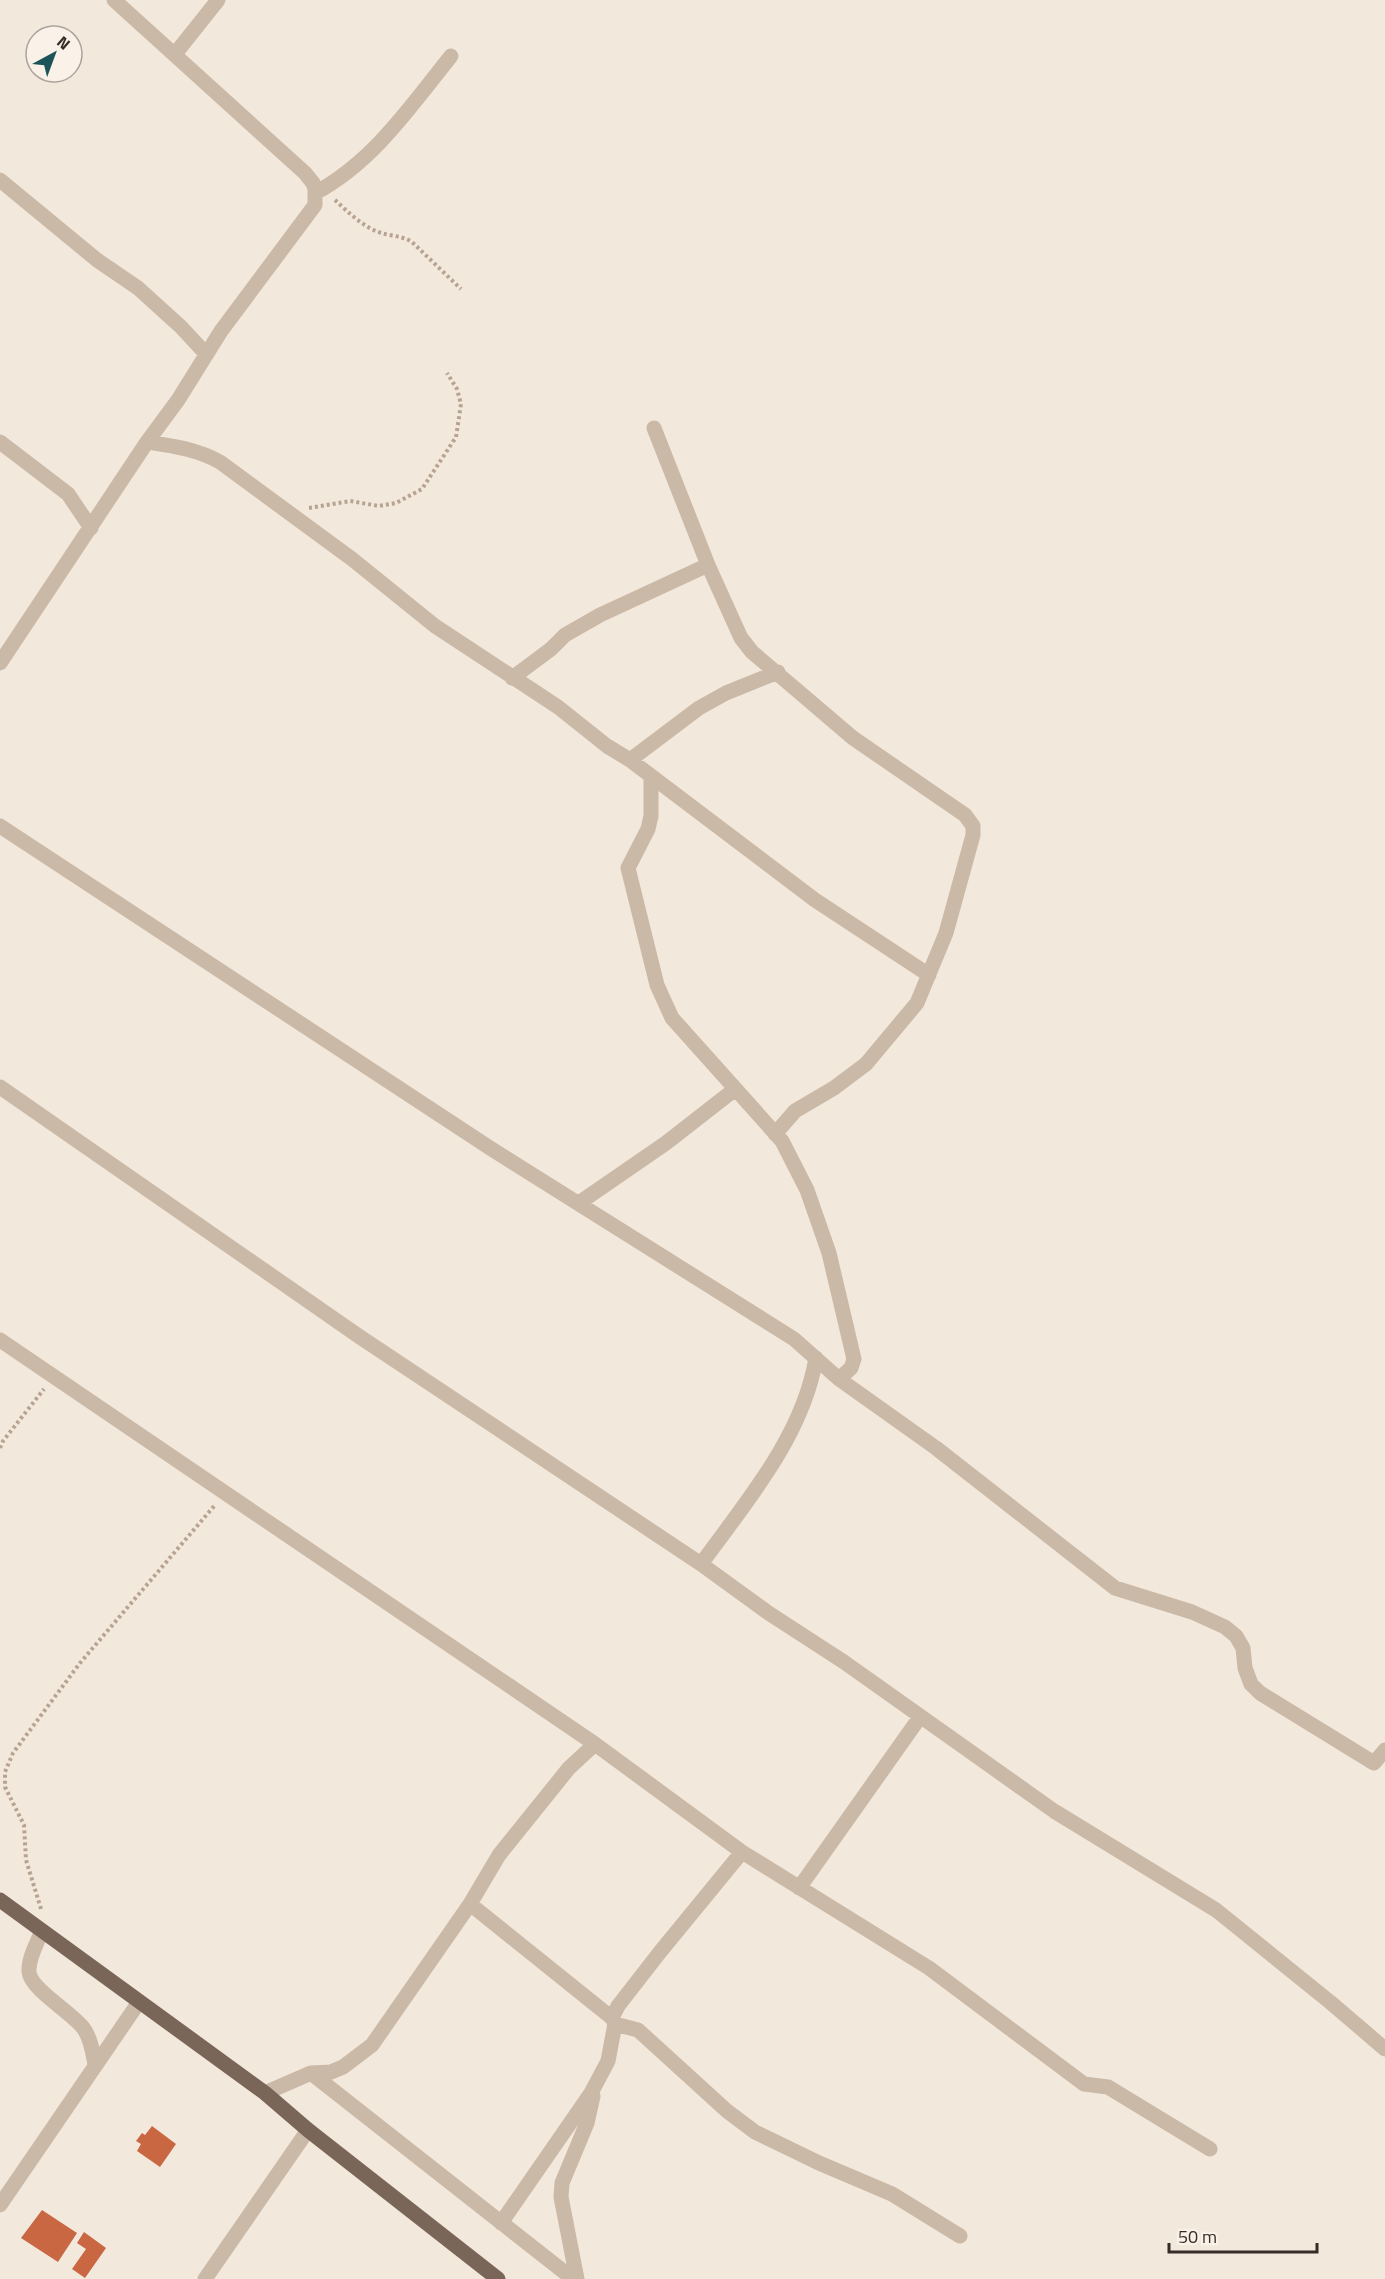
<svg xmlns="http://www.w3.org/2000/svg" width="1385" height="2279" font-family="'Titillium Web',sans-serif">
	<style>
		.building { fill: #c96743 }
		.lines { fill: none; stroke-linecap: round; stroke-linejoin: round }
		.path { stroke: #b7a391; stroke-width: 4; stroke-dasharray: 3 3; stroke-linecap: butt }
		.minor { stroke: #cbb9a7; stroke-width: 15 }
		.major { stroke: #7a6559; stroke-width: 15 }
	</style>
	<rect width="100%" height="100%" fill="#f3e8dc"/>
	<path class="building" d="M152 2126 176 2144 160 2167 137 2151 141 2144 136 2141 142 2133 145 2135Z
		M42 2210 77 2233 58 2262 21 2238Z
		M84 2232 106 2248 85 2278 72 2269 86 2249 77 2243Z"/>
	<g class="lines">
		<path class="path" d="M335 200C348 212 363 227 381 233 391 236 403 236 412 242L461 289
			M309 508 350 501 379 506 396 503 422 489 456 437 461 404 457 389 447 373
			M0 1448 3 1441 44 1389
			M41 1909 26 1860 24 1825 5 1787V1772L13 1753 80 1663 215 1505"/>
		<path class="minor" d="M175 54 218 0
			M0 180 97 260 138 288 181 327 206 354
			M315 193C373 162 411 106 451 56
			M654 428 708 565 741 638 752 652 853 738 965 815 973 826V835L946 933 917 1003 866 1064 834 1088 795 1111 775 1134
			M0 442 68 494 91 528
			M147 442C173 446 196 449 220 462L352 559 435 626 558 707 607 746 630 760 815 900 929 975
			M0 663 147 442 178 400 221 331 315 205V189L313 183 305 173 114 0
			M512 678 551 649 565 635 600 615 708 565
			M630 760 699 708 726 693 778 672
			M651 776V816L648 829 628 868 657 985 672 1018 782 1141 807 1190 829 1253 854 1359 851 1368 839 1379
			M0 826 490 1148 794 1339 839 1379 936 1448 1115 1588 1192 1612 1225 1627 1236 1636 1243 1648 1245 1668 1251 1684 1260 1693 1374 1763 1385 1750
			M0 1087 360 1337 701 1564 770 1614 844 1662 1054 1811 1216 1910 1330 2002 1385 2049
			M579 1203 666 1143 734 1090
			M0 1340 595 1744 742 1852 929 1968 1084 2084 1108 2087 1210 2149
			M701 1564C746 1502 803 1436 816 1358
			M799 1888 920 1717
			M470 1904 612 2018 615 2024 608 2061 591 2093 501 2223
			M42 1931C37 1943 28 1959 29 1972 31 1990 73 2013 84 2029 91 2039 93 2053 95 2065
			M612 2018 618 2006 660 1952 742 1852
			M615 2024 638 2030 727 2111 755 2132 819 2163 892 2194 960 2236
			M311 2073 573 2279
			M265 2093 311 2073 331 2072 343 2067 372 2045 470 1904 499 1855 569 1768 595 1744
			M0 2205 139 2002
			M205 2279 308 2130
			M577 2279 561 2197 562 2183 587 2123 593 2096"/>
		<path class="major" d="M0 1900 265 2093 308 2130 498 2279"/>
	</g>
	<g transform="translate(54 54) rotate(41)"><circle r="28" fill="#faf2e8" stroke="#aca39b" stroke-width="1.5"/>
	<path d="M0-4.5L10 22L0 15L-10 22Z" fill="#1c545a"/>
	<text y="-9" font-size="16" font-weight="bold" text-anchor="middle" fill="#372d28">N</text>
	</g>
	<path d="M1169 2243v9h148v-9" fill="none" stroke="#372d28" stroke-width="3"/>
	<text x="1178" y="2243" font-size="18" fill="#372d28" stroke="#faf2e8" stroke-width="4.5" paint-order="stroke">50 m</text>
</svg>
